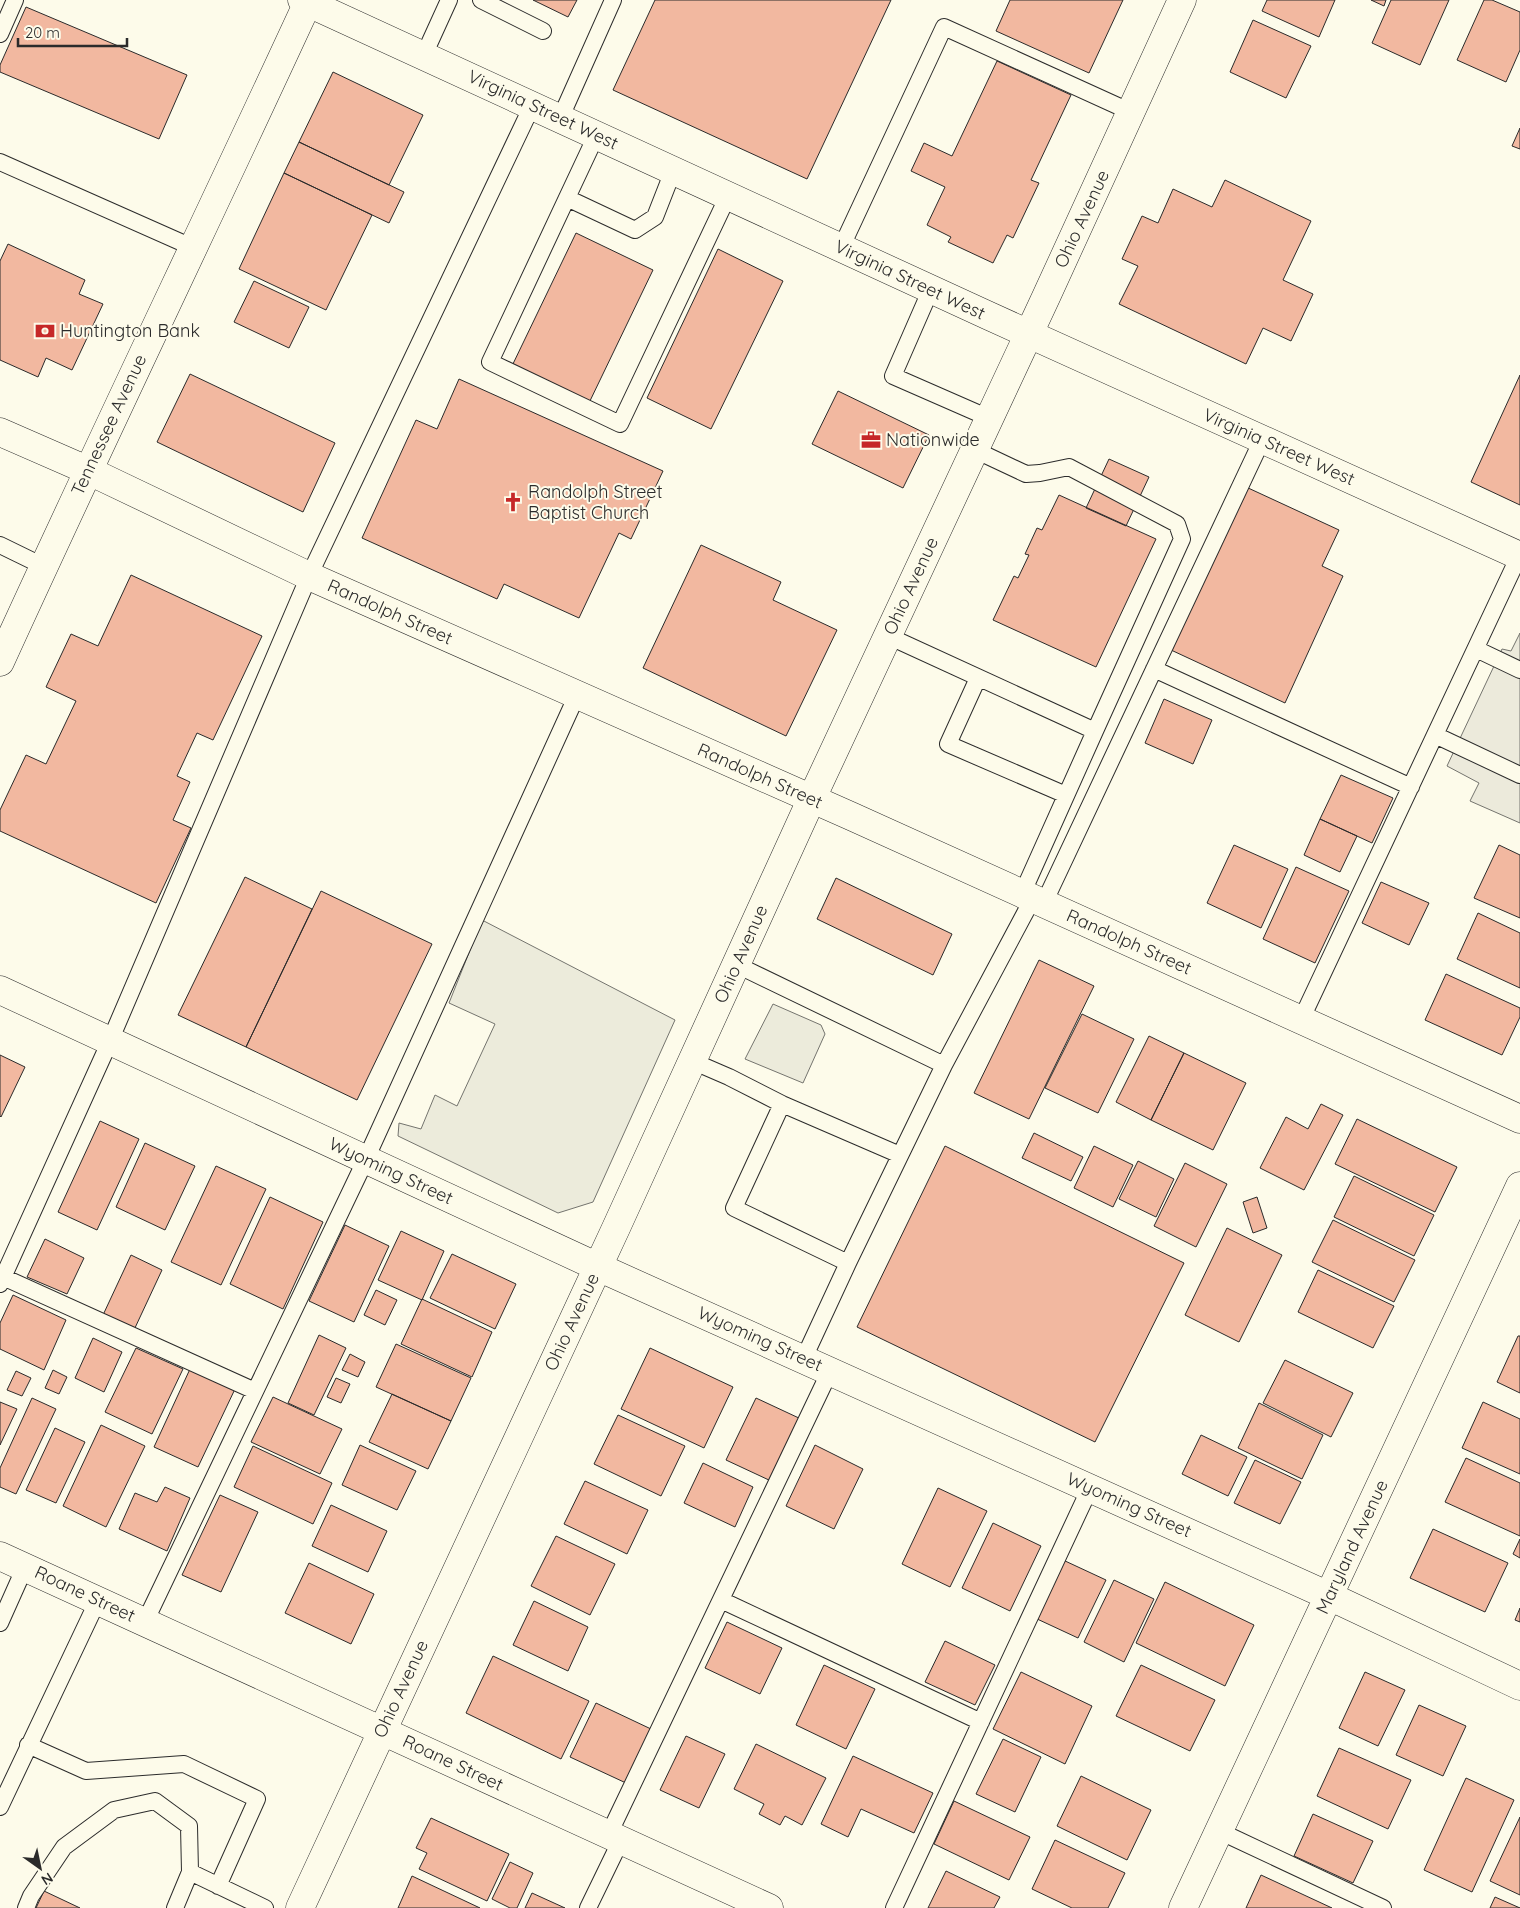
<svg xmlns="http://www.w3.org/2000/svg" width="1520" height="1908" font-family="Quicksand,sans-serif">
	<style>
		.green { fill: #ecebdb; stroke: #74746e }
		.parking { fill: #eceadb; stroke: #74746e }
		.building { fill: #f2b8a0; stroke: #2b2b2b }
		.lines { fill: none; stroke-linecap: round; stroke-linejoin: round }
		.lane-casing { stroke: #2b2b2b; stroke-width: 18 }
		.street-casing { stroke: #2b2b2b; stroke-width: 29 }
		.secondary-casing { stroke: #2b2b2b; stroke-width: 29 }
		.lane { stroke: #fdfbea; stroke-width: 16 }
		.street { stroke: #fdfbea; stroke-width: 28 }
		.secondary { stroke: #fdfbea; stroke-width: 28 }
		.labels { text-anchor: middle; stroke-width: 4; stroke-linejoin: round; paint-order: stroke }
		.street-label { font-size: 18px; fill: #2b2b2b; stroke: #fdfbea }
		.poi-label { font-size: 18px; fill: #2b2b2b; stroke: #fdfbea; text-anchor: start }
	</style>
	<rect width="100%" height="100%" fill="#fdfbea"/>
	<path class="green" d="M482 920 675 1020 593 1202 558 1213 398 1136 399 1123 421 1129 435 1095 457 1106 495 1024 449 1003Z
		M773 1004 821 1025 825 1034 803 1083 745 1059Z"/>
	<path class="parking" d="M1520 633V823L1470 801 1479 783 1447 766 1502 649 1511 651Z"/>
	<path class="building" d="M533 0H577L568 17Z
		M655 0H891L807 179 613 90Z
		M1010 0H1123L1089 73 996 31Z
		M1267 0H1335L1319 37 1262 11Z
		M1371 0H1386L1384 6Z
		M1391 0H1449L1420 65 1372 43Z
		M1484 0H1492L1520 12V50L1506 82 1457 60Z
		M26 7 187 75 159 139 0 72V65Z
		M1253 20 1311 46 1286 98 1230 72Z
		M997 61 1071 95 1031 180 1039 183 1013 238 1007 235 993 263 948 242 951 237 927 225 945 187 911 171 924 143 952 156Z
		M333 72 423 115 389 185 299 142Z
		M1520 128V149L1512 146Z
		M299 142 404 192 389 223 284 173Z
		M284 173 372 215 326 310 239 269Z
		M1225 180 1311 221 1283 280 1313 294 1291 341 1263 328 1246 364 1119 304 1138 266 1122 259 1142 216 1158 223 1173 189 1212 207Z
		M576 233 653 270 588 405 511 368Z
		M8 244 85 280 79 294 103 304 72 370 46 358 38 377 0 360V261Z
		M718 249 783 281 711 429 647 398Z
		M254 281 309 307 289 348 234 322Z
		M190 374 335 443 303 512 157 442Z
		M1520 375V505L1471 482Z
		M459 379 663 471 631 539 619 533 579 618 504 584 497 599 362 538 416 420 437 429Z
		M838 391 929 435 903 488 812 444Z
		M1109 459 1149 477 1126 526 1086 508Z
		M1246 487 1339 530 1322 566 1343 576 1285 703 1171 650Z
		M1059 495 1156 539 1096 667 993 620 1014 576 1018 578 1029 555 1025 554 1037 528 1042 530Z
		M701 545 781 582 773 600 837 630 786 736 643 668Z
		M131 575 262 636 213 740 197 733 177 776 190 782 173 820 191 828 156 903 0 831V810L26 755 46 764 76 701 46 687 71 634 98 646Z
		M1164 699 1212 720 1193 764 1145 743Z
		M1341 775 1393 798 1372 843 1320 819Z
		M1320 819 1357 836 1340 872 1304 855Z
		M1234 845 1288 869 1261 928 1207 903Z
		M1499 845 1520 855V918L1474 898Z
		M1296 867 1349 891 1315 963 1263 939Z
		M245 877 312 909 246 1047 178 1015Z
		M836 878 952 934 933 975 817 919Z
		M1381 882 1429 903 1409 945 1362 923Z
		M321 891 432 944 357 1100 246 1047Z
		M1478 913 1520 933V988L1457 959Z
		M1039 960 1094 986 1029 1119 974 1093Z
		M1446 974 1520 1008V1017L1502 1055 1425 1020Z
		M1082 1014 1134 1039 1098 1113 1045 1088Z
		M1149 1036 1184 1053 1151 1120 1116 1102Z
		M1184 1053 1246 1083 1213 1150 1151 1120Z
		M0 1055 25 1067 1 1117 0 1116Z
		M1321 1104 1343 1115 1304 1190 1260 1168 1286 1117 1308 1129Z
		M1357 1119 1457 1167 1435 1212 1335 1164Z
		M100 1121 139 1139 97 1230 58 1212Z
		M1034 1133 1083 1157 1071 1181 1022 1158Z
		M145 1143 195 1166 165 1230 116 1207Z
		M945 1146 1184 1263 1095 1442 857 1327Z
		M1094 1146 1133 1165 1113 1207 1074 1188Z
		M1138 1161 1174 1179 1156 1217 1119 1199Z
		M1185 1163 1227 1184 1196 1247 1154 1226Z
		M216 1166 266 1189 221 1285 171 1262Z
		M1354 1176 1434 1215 1414 1256 1334 1217Z
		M270 1197 323 1222 283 1309 230 1284Z
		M1257 1197 1267 1228 1253 1233 1243 1202Z
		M1333 1220 1415 1260 1394 1302 1312 1262Z
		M345 1225 389 1246 354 1322 309 1301Z
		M1227 1228 1282 1255 1239 1342 1185 1315Z
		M401 1231 444 1251 422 1300 378 1280Z
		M45 1239 84 1258 67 1294 27 1277Z
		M452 1254 516 1284 495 1329 430 1298Z
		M131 1255 162 1270 134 1330 103 1315Z
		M1318 1270 1394 1306 1373 1348 1298 1312Z
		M376 1290 397 1300 385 1325 364 1315Z
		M13 1295 66 1320 44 1370 0 1349V1323Z
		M422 1299 492 1332 472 1377 401 1344Z
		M319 1335 346 1348 314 1415 288 1403Z
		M1518 1336H1520V1393L1497 1382Z
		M93 1338 122 1352 104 1392 75 1378Z
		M396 1344 471 1378 451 1421 376 1387Z
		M136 1348 183 1369 152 1434 105 1412Z
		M650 1348 733 1387 704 1448 621 1409Z
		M350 1354 365 1362 358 1377 342 1370Z
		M1285 1360 1353 1393 1331 1437 1263 1403Z
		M190 1369 235 1389 198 1467 154 1447Z
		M53 1370 67 1377 59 1394 45 1388Z
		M16 1371 31 1378 22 1396 7 1390Z
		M336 1378 350 1384 341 1403 327 1397Z
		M392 1394 451 1421 428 1469 369 1442Z
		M273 1397 342 1429 320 1474 251 1442Z
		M32 1398 56 1409 16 1494 0 1487V1468Z
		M756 1398 801 1419 771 1481 726 1460Z
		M0 1402 17 1409 0 1445Z
		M1483 1402 1520 1419V1474L1462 1448Z
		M1259 1403 1323 1435 1302 1479 1238 1448Z
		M618 1415 685 1446 661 1496 594 1464Z
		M101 1425 145 1446 106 1527 63 1506Z
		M55 1428 85 1442 56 1503 26 1490Z
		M1201 1435 1247 1457 1228 1496 1182 1474Z
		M360 1445 416 1471 397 1510 342 1485Z
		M815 1445 863 1469 834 1529 786 1506Z
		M253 1446 332 1483 313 1524 234 1487Z
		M1466 1458 1520 1483V1536L1445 1502Z
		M1255 1460 1301 1482 1280 1524 1234 1503Z
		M703 1463 753 1487 735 1527 684 1503Z
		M585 1481 648 1510 627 1554 564 1524Z
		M165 1487 190 1498 167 1551 119 1529 135 1493 157 1502Z
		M938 1488 987 1511 950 1587 902 1564Z
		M220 1495 258 1512 221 1592 182 1575Z
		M331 1505 387 1531 368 1572 312 1546Z
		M993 1523 1041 1546 1010 1611 962 1588Z
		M1433 1529 1508 1563 1485 1612 1410 1578Z
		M556 1536 615 1564 590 1615 531 1586Z
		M1520 1539V1558L1513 1554Z
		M1063 1560 1106 1580 1078 1638 1035 1618Z
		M309 1563 374 1594 351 1644 285 1613Z
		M1114 1580 1154 1599 1124 1662 1084 1642Z
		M1165 1582 1254 1625 1225 1686 1136 1643Z
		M534 1601 588 1627 568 1671 513 1645Z
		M1520 1608V1622L1515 1620Z
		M727 1622 782 1648 760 1694 705 1668Z
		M945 1641 995 1665 975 1705 925 1682Z
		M493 1656 589 1701 561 1759 466 1713Z
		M824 1665 875 1689 846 1749 796 1725Z
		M1141 1665 1215 1700 1190 1751 1116 1716Z
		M1021 1672 1092 1706 1065 1764 993 1729Z
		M1365 1672 1405 1690 1378 1746 1339 1728Z
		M596 1703 651 1729 626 1783 570 1757Z
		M1419 1705 1466 1726 1443 1776 1396 1755Z
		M686 1736 725 1754 699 1808 660 1790Z
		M1003 1739 1041 1757 1015 1812 976 1794Z
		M756 1744 826 1778 802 1825 785 1816 780 1825 759 1814 764 1804 734 1789Z
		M1339 1748 1411 1780 1388 1829 1317 1796Z
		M853 1756 933 1793 914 1833 861 1809 848 1837 821 1824Z
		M1081 1776 1151 1810 1127 1860 1057 1826Z
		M1466 1778 1514 1800 1472 1892 1424 1870Z
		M954 1801 1030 1837 1009 1880 934 1844Z
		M1313 1814 1373 1841 1353 1883 1294 1856Z
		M1520 1817V1895L1490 1881Z
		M431 1818 509 1854 487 1901 419 1869 427 1853 416 1848Z
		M1055 1840 1125 1873 1108 1908H1072L1032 1889Z
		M510 1862 533 1873 517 1908H510L492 1899Z
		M946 1871 1000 1897 994 1908H928Z
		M1261 1875 1332 1908H1246Z
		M412 1876 480 1908H398Z
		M44 1891 80 1908H36Z
		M532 1893 565 1908H525Z
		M1495 1897 1520 1908H1490Z"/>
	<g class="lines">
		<defs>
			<path id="lane" d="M481 0 543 31
				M0 34 15 0
				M424 55 449 0
				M560 119 613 0
				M596 136 490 362 620 424 728 196
				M0 162 194 248
				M567 198 635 230 655 217 673 171
				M841 248 944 27 1131 112
				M931 289 893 376 989 418
				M975 450 1026 474 1040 473 1069 467 1177 524 1182 539 1095 731
				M0 545 43 566
				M888 636 1095 731 1022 894
				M1476 649 1520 670
				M1154 669 1411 787
				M978 678 948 744 1066 795
				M1435 735 1520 775
				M1044 903 1262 440
				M735 964 944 1065
				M1301 1020 1519 556
				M692 1061 729 1077 782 1104 900 1155
				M782 1104 734 1208 848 1263
				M3 1277 255 1391
				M0 1284 110 1041 309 576 532 106
				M804 1358 848 1263 944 1065 1033 898
				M721 1600 981 1722
				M145 1622 366 1159 577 695
				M0 1623 25 1567
				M28 1745 86 1771 184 1764 257 1799 218 1886
				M0 1807 98 1600
				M1219 1831 1383 1908
				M609 1834 830 1371
				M190 1872 265 1908
				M26 1908 31 1896 64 1847 114 1810 155 1801 189 1826 190 1872 175 1908
				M588 1908 621 1840
				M894 1908 1090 1488"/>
			<path id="street" d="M0 990 598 1267 1329 1596 1520 1686
				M0 1556 769 1908
				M300 1908 616 1228 812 798 1046 297 1182 0
				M1183 1908 1520 1186"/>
			<path id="secondary" d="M302 0 987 315 1520 556
				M0 432 87 470 309 576 853 817 1520 1119
				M0 662C101 440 207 221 309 0"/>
		</defs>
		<use href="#lane" class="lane-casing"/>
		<use href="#street" class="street-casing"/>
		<use href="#secondary" class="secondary-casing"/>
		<use href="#lane" class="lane"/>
		<use href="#street" class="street"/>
		<use href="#secondary" class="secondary"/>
	</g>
	<defs>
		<symbol id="bank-bare" viewBox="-9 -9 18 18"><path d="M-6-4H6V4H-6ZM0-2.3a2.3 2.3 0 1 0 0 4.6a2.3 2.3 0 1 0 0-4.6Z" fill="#c62828" stroke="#fdfbea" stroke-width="2.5" paint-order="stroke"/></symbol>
		<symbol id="office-bare" viewBox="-9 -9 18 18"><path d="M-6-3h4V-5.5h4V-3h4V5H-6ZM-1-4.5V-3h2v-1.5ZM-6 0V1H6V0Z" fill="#c62828" stroke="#fdfbea" stroke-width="2.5" paint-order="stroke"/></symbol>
		<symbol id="church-bare" viewBox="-9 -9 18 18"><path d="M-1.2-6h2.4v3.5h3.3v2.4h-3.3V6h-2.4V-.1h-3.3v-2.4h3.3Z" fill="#c62828" stroke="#fdfbea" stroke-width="2.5" paint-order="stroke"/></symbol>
	</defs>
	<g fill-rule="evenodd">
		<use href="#bank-bare" x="31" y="317" width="28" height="28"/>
		<use href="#office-bare" x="857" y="426" width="28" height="28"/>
		<use href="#church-bare" x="499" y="488" width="28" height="28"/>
	</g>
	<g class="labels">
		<g class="street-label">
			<text transform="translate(543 110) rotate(25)" y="6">Virginia Street West</text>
			<text transform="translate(1082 219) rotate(-65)" y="6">Ohio Avenue</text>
			<text transform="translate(910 280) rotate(25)" y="6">Virginia Street West</text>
			<text transform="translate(109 425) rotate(-65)" y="6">Tennessee Avenue</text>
			<text transform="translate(1279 447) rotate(24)" y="6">Virginia Street West</text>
			<text transform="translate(911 586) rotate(-65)" y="6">Ohio Avenue</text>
			<text transform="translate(390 612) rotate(24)" y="6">Randolph Street</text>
			<text transform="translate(760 776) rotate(24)" y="6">Randolph Street</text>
			<text transform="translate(1129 942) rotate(24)" y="6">Randolph Street</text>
			<text transform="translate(741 954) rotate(-66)" y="6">Ohio Avenue</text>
			<text transform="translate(391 1171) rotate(25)" y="6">Wyoming Street</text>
			<text transform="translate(572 1322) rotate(-65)" y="6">Ohio Avenue</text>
			<text transform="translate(760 1339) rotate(24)" y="6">Wyoming Street</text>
			<text transform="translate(1129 1505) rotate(24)" y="6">Wyoming Street</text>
			<text transform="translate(1352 1547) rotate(-65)" y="6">Maryland Avenue</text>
			<text transform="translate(85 1594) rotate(25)" y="6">Roane Street</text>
			<text transform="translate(401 1689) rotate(-65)" y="6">Ohio Avenue</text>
			<text transform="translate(453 1763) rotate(25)" y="6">Roane Street</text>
		</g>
		<g class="poi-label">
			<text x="60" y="337">Huntington Bank</text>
			<text x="886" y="446">Nationwide</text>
			<text x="528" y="498">Randolph Street<tspan x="528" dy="21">Baptist Church</tspan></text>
		</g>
	</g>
	<g transform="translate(40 1868) rotate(147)" stroke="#fdfbea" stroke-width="4" paint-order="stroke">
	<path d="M0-4L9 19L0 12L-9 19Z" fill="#2b2b2b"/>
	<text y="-8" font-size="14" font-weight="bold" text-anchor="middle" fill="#2b2b2b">N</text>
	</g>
	<path d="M18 38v8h109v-8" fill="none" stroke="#2b2b2b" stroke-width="2.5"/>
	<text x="25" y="38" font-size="15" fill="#2b2b2b" stroke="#fdfbea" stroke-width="4" paint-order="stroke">20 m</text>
</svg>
